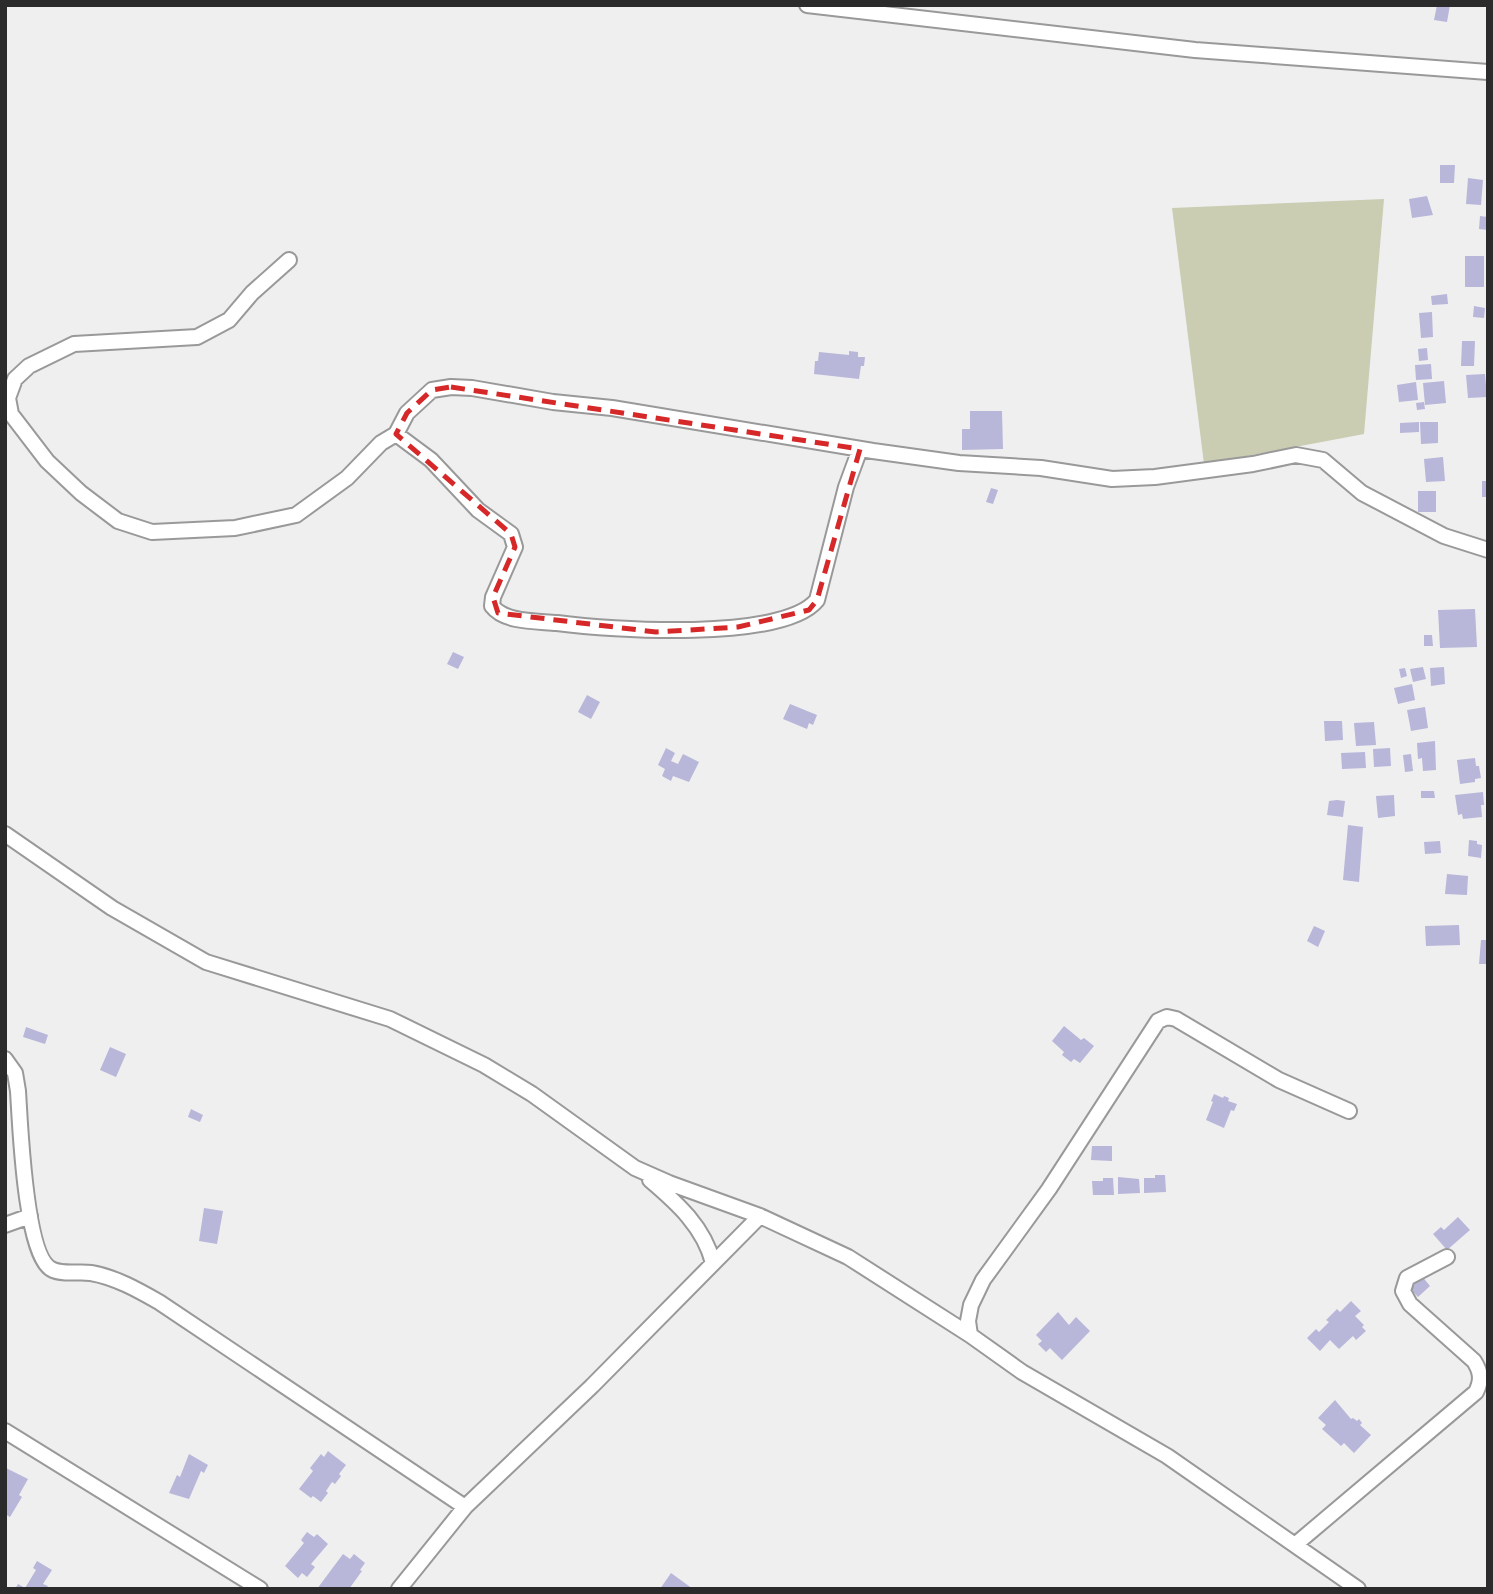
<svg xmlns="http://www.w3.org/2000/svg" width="1493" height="1594" font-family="'Alegreya Sans',sans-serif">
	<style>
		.green { fill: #cacdb1 }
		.building { fill: #b8b6d9 }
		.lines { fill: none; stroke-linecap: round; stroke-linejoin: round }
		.street-casing { stroke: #99999a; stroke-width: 18 }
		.street { stroke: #fff; stroke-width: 14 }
		.marked { fill: none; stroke: #d62828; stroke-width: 5; stroke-dasharray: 14 9; stroke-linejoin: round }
	</style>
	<rect width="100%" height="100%" fill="#efeff0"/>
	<path class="green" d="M1384 199 1364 434 1204 464 1172 208Z"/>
	<path class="building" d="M1437 5H1450L1447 22 1434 20Z
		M1440 165H1455L1454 183H1440Z
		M1468 178 1483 180 1481 205 1466 204Z
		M1427 196 1433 215 1412 218 1409 199Z
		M1480 216 1488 217V230L1479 229Z
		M1465 256H1484V287H1465Z
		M1447 294 1448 304 1432 305 1431 296Z
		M1474 306 1485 308 1484 318 1473 317Z
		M1432 312 1433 337 1421 338 1419 313Z
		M1462 341H1475L1474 366H1461Z
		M1427 348 1428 360 1419 361 1418 349Z
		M849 351 858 352V357H865L864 366H861L859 379 814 374 815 361H818L819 352 849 355Z
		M1431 364 1432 379 1416 380 1415 365Z
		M1485 374 1487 397 1468 398 1466 375Z
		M1444 381 1446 403 1425 405 1423 383Z
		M1416 382 1418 400 1399 402 1397 385Z
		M1424 402 1425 409 1417 410 1416 403Z
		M970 411H1002L1003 449 962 450V429H970Z
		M1419 422V432L1400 433V423Z
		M1420 422H1438V443L1421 444Z
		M1443 457 1445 481 1426 482 1424 459Z
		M1482 481H1488V497H1482Z
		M991 488 998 490 993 504 986 502Z
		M1418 491H1436V512H1418Z
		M1475 609 1477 647 1440 648 1438 610Z
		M1424 635H1432L1433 646H1424Z
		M453 652 464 657 458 669 447 664Z
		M1423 667 1426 679 1413 682 1410 669Z
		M1444 667 1445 684 1431 686 1430 668Z
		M1405 668 1407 676 1401 678 1399 669Z
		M1412 684 1415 700 1398 704 1394 688Z
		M587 695 600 702 591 719 578 712Z
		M790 704 817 715 813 725 809 723 807 729 783 719Z
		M1425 707 1428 728 1411 731 1407 710Z
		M1324 721H1342L1343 740 1325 741Z
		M1374 722 1376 745 1356 746 1354 723Z
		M1435 741 1436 770 1423 771 1422 758 1418 759 1417 743Z
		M666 748 675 753 671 761 678 764 683 754 699 762 689 782 673 776 671 781 662 776 665 769 658 765Z
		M1390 748 1391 766 1374 767 1373 749Z
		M1365 752 1366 768 1342 769 1341 753Z
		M1411 754 1413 771 1405 772 1403 755Z
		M1475 758 1476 766H1479L1481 778 1475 779V782L1460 784 1457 760Z
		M1421 791H1434L1435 798H1421Z
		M1483 792 1484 805H1481L1482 817 1463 819 1462 814 1458 815 1455 795Z
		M1394 795 1395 816 1378 818 1376 796Z
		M1337 800 1345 801 1343 817 1327 815 1329 801Z
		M1348 825 1363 827 1359 882 1343 880Z
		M1469 840 1477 841V844L1482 845 1481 858 1468 856Z
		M1440 841 1441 853 1425 854 1424 842Z
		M1447 874 1468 876 1467 895 1445 894Z
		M1459 925 1460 945 1426 946 1425 926Z
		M1314 926 1325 931 1318 947 1307 941Z
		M1481 940H1488V964H1479Z
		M1064 1026 1081 1040 1084 1038 1094 1046 1080 1063 1074 1059 1071 1062 1062 1055 1064 1052 1052 1041Z
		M26 1027 48 1035 45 1044 23 1037Z
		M110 1047 126 1054 116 1077 100 1070Z
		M1214 1094 1223 1098 1224 1096 1229 1098 1228 1101 1237 1104 1234 1111 1231 1110 1224 1128 1206 1120 1213 1102 1211 1101Z
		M191 1109 203 1115 200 1122 188 1117Z
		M1092 1146H1112V1161L1091 1160Z
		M1155 1175H1165L1166 1192 1144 1193V1178H1155Z
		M1118 1177 1139 1179 1140 1193 1118 1194Z
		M1103 1178H1113L1114 1195H1093L1092 1181H1103Z
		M204 1208 223 1211 217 1244 199 1241Z
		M1458 1217 1470 1230 1447 1250 1433 1234 1441 1227 1444 1230Z
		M1421 1275 1430 1286 1418 1297 1408 1286Z
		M1351 1301 1361 1311 1355 1316 1364 1325 1362 1327 1366 1331 1356 1340 1353 1336 1339 1349 1330 1340 1320 1351 1307 1338 1316 1329 1319 1332 1329 1322 1326 1320 1337 1309 1340 1312Z
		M1058 1312 1069 1325 1076 1317 1090 1331 1062 1360 1050 1348 1046 1352 1038 1344 1042 1341 1036 1335Z
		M1335 1400 1351 1419 1353 1418 1357 1421 1359 1419 1362 1423 1360 1425 1371 1435 1354 1453 1344 1443 1341 1446 1322 1429 1326 1425 1318 1418Z
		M328 1451 346 1465 339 1474 341 1476 335 1484 332 1482 326 1491 328 1493 321 1502 313 1496 311 1498 299 1489 313 1471 310 1468 321 1454 324 1457Z
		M189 1454 208 1465 204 1473 201 1471 189 1499 169 1493 177 1475 180 1477Z
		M6 1468 28 1479 19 1495 22 1497 10 1517 5 1514Z
		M307 1532 314 1537 317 1534 328 1544 311 1564 315 1567 307 1577 302 1573 298 1578 285 1566 304 1543 301 1540Z
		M343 1554 350 1559 354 1554 365 1563 360 1570 362 1571 349 1589H317Z
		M37 1561 52 1570 43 1584 48 1586 46 1589H15L18 1584 25 1588 36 1570 33 1568Z
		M671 1573 693 1589H660Z"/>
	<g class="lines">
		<defs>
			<path id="street" d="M807 5 1195 50 1488 72
				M289 260 252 293 229 320 197 337 74 344 29 366 15 379 8 398 11 414 47 461 81 493 118 521 152 532 235 528 296 515 347 478 381 443 396 434 407 413 432 390 451 387 472 388 553 402 612 408 873 451 959 463 1041 468 1112 479 1155 477 1253 464 1296 455 1323 460 1362 493 1444 536 1488 550
				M396 434 431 460 478 510 511 534 515 547 493 597 492 606C505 623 537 621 557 623 610 630 783 642 817 600L846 487 860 449
				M5 834 112 908 206 962 390 1019 484 1065 532 1094 635 1168 669 1183 760 1216 848 1257 970 1335 1022 1372 1167 1456 1358 1589
				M5 1059 15 1073 18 1091C20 1122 25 1259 53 1270 65 1275 79 1271 91 1273 115 1277 138 1290 159 1302L465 1507
				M650 1180C677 1203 704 1227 713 1263
				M5 1225 30 1216
				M970 1335 968 1321 971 1305 983 1280 1049 1189 1158 1021 1167 1017 1176 1019 1279 1080 1349 1111
				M5 1431 260 1589
				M1296 1544 1476 1392C1482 1380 1481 1372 1474 1361L1410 1304 1403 1291 1407 1278 1447 1257
				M399 1589 465 1507 592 1386 760 1216"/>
		</defs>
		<use href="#street" class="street-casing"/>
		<use href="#street" class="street"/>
	</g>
	<path class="marked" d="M451 387 860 449 817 600 809 610 738 627 656 632 498 613 493 597 515 547 511 534 396 434 407 413 432 390Z"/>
	<rect width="1493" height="1594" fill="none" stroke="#2b2b2b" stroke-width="14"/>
</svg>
